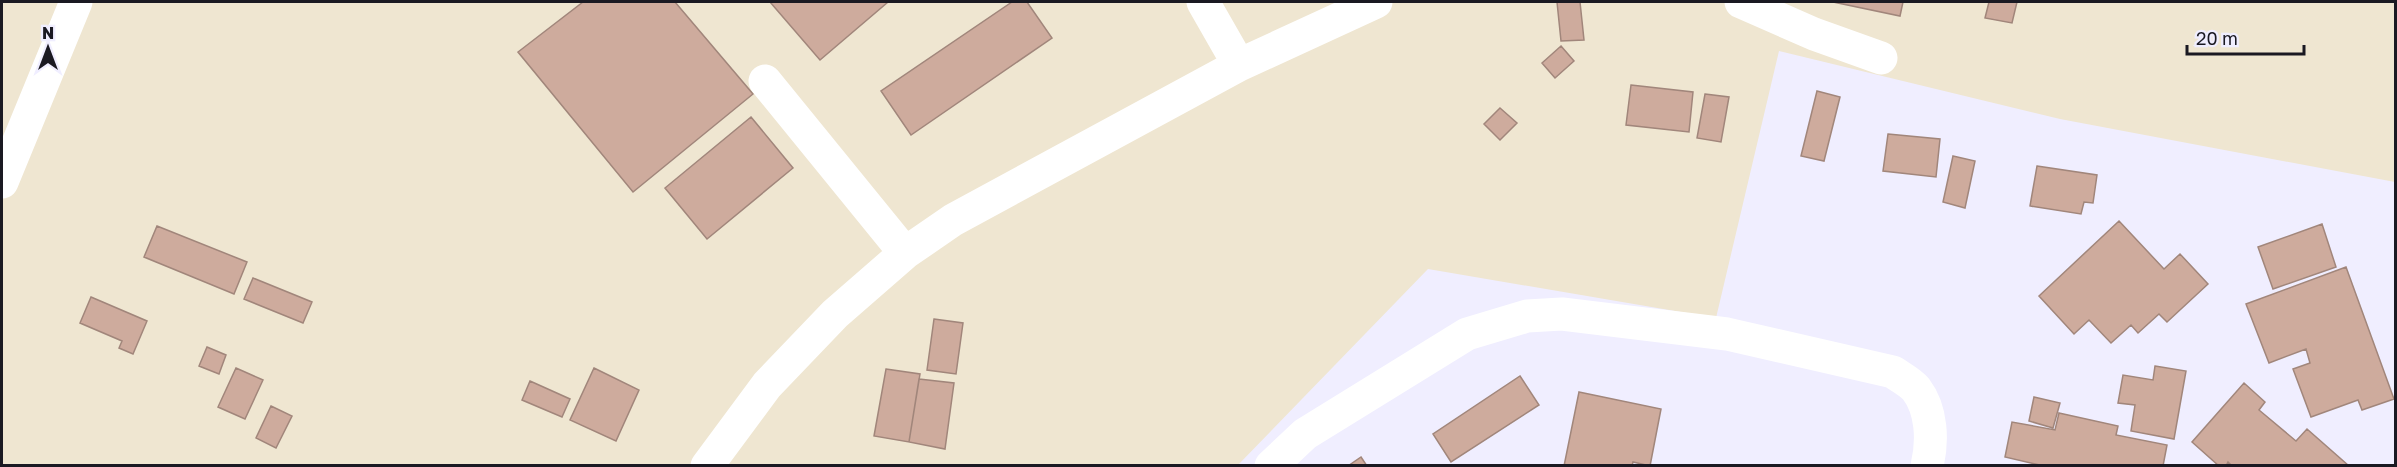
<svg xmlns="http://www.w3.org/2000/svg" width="2397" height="467" font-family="'Golos Text',sans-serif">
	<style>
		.industrial { fill: #efe6d1 }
		.building { fill: #ceab9d; stroke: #a1867b; stroke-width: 1.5 }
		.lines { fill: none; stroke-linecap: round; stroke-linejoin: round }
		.minor { stroke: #fff; stroke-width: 33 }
	</style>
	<rect width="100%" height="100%" fill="#f0eeff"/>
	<path class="industrial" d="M2 2H2395V182L2060 119 1779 51 1716 318 1428 269 1238 465H2Z"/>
	<path class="building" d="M583 2H675L753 94 633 192 518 52Z
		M770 2H888L820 60Z
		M1012 2H1027L1052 38 911 135 881 91Z
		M1557 2H1580L1584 40 1561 41Z
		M1833 2H1903L1900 16Z
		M1989 2H2017L2012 23 1985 18Z
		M1561 46 1574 61 1555 78 1542 63Z
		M1631 85 1693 92 1689 132 1626 125Z
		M1817 91 1840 97 1824 161 1801 156Z
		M1705 94 1729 97 1721 142 1697 138Z
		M1500 108 1517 123 1500 140 1484 124Z
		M751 117 793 168 707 239 665 188Z
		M1888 134 1940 139 1936 177 1883 171Z
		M1953 156 1975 161 1965 208 1943 202Z
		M2037 166 2097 175 2093 203 2084 202 2081 214 2030 206Z
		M2119 221 2164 269 2180 254 2208 284 2167 322 2159 314 2138 333 2131 325 2111 343 2089 320 2074 334 2039 296Z
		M2322 224 2336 267 2273 289 2258 247Z
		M157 226 247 262 234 294 144 257Z
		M2346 267 2394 399 2362 410 2358 400 2311 417 2293 369 2310 363 2306 349 2269 363 2246 304Z
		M253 278 312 302 303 323 244 299Z
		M91 297 147 321 133 354 119 348 122 341 80 323Z
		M934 319 963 323 956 374 927 370Z
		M207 347 226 355 219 374 199 366Z
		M2155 366 2186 371 2174 439 2131 431 2135 405 2118 403 2123 375 2153 380Z
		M236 368 263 380 245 419 218 407Z
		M594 368 639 390 616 441 570 420Z
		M886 369 920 374 909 442 874 436Z
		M1520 376 1539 405 1451 462 1433 434Z
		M919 379 954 383 945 449 909 442Z
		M530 381 570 399 562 417 522 400Z
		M2244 383 2265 402 2259 410 2296 441 2307 429 2349 466H2232L2228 462 2226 466H2219L2192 442Z
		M1579 392 1661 409 1650 466 1633 462 1632 466H1564Z
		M2034 397 2060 403 2053 428 2029 421Z
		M271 406 292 416 276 448 256 438Z
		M2059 413 2118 426 2116 435 2167 445 2163 466H2044L2005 457 2012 422 2055 430Z
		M1361 457 1367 466H1348Z"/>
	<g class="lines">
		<path class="minor" d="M1203 2 1239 65
			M1741 2 1814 34 1881 58
			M765 81 905 253
			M2 182 76 2
			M707 466 767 385 835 314 905 253 953 220 1239 65 1376 2
			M1271 466 1305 434 1467 334 1527 316 1562 314 1727 334 1893 372C1900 377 1910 382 1916 389 1932 410 1933 441 1927 466"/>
	</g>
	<rect width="2397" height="467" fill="none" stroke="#1a1922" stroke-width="6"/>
	<g transform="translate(48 48)" stroke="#f0eeff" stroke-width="4.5" paint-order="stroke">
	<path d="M0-4.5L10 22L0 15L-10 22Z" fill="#1a1922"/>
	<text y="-9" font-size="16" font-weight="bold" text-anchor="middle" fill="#1a1922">N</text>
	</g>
	<path d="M2187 45v9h117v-9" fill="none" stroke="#1a1922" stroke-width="3"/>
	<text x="2196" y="45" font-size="18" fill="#1a1922" stroke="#f0eeff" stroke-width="4.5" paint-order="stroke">20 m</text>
</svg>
